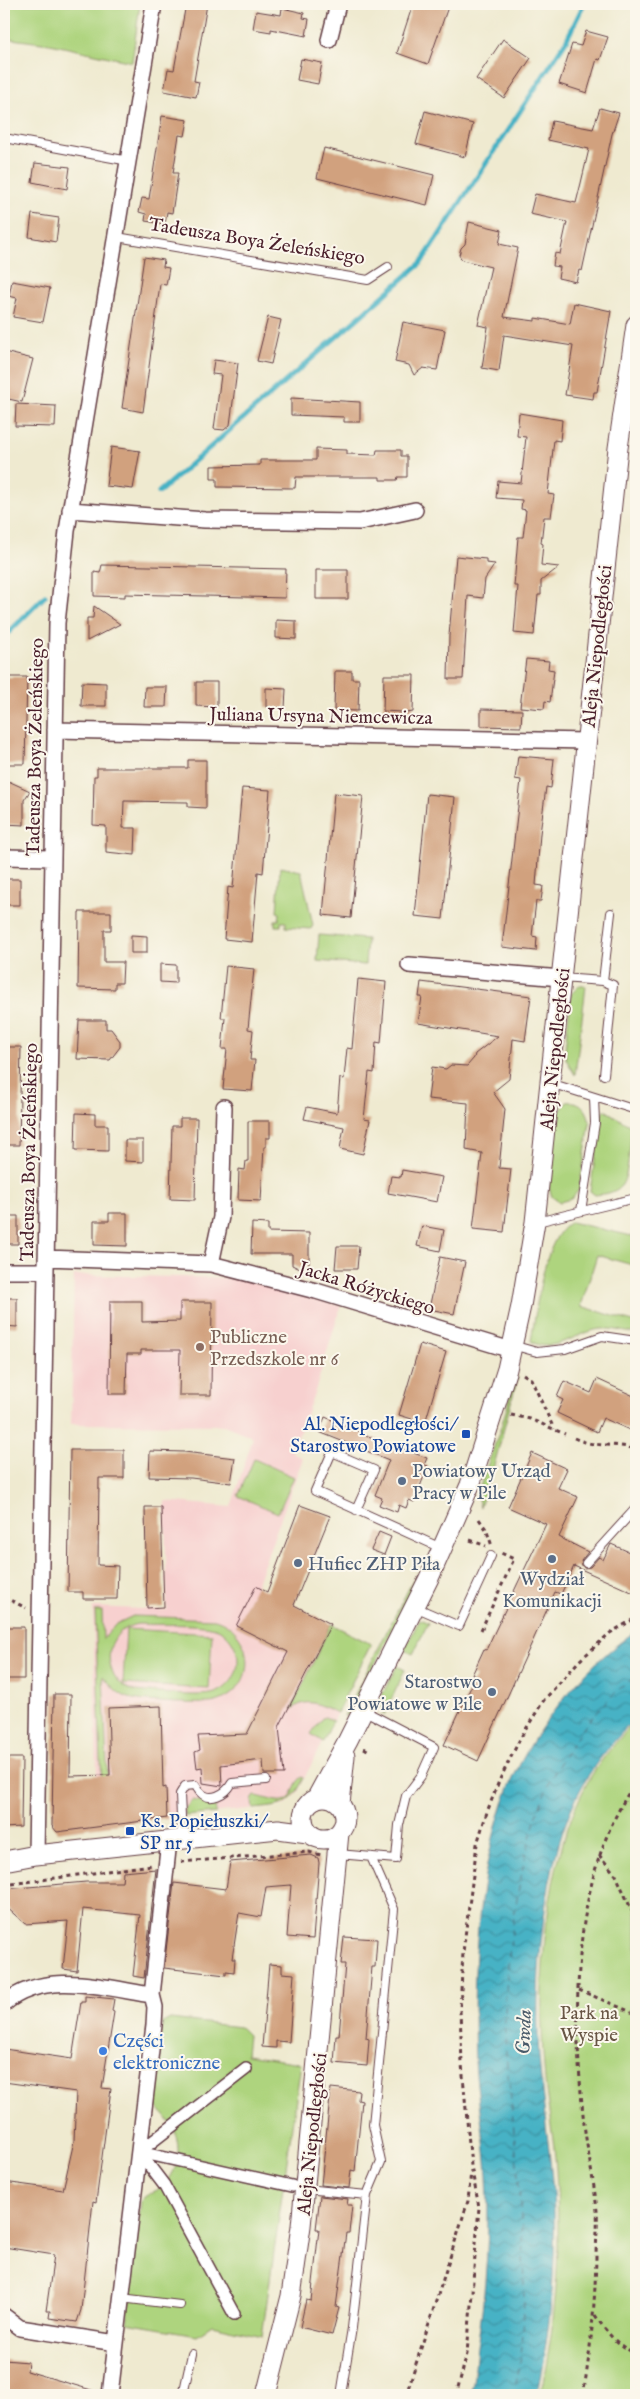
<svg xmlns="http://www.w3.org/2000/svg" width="640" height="2399" font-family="'IM FELL English',serif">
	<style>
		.built { fill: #f7d0cf }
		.green { fill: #aed47e; stroke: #7c7a54; fill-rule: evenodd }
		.water { fill: url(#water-waves); stroke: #486878 }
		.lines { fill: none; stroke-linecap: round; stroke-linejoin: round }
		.stream { stroke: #47b2c5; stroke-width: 5 }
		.ferry { stroke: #495a69; stroke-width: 1; stroke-dasharray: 6 5; stroke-linecap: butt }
		.building { fill: #d1a17e }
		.service-casing { stroke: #633d44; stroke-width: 10 }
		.pedestrian-casing { stroke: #633d44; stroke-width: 14 }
		.minor-casing { stroke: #633d44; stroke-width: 18 }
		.tertiary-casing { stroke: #633d44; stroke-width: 21 }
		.path { stroke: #633d44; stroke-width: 3; stroke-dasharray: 4 4; stroke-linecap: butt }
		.service { stroke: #fff; stroke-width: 8 }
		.pedestrian { stroke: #fff; stroke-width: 11 }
		.minor { stroke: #fff; stroke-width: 15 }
		.tertiary { stroke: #fff; stroke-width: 19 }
		.education-dot { fill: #8d6e63; stroke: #fbf7ec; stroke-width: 2 }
		.transit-dot { fill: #1a4fb4; stroke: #fbf7ec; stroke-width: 2 }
		.service-dot { fill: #5c6f8a; stroke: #fbf7ec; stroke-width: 2 }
		.shop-dot { fill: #3f7fe0; stroke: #fbf7ec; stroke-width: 2 }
		.labels { text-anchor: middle; stroke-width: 4; stroke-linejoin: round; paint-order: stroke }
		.street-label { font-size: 19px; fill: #4a1f2b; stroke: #fbf7ec }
		.education-label { font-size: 19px; fill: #785e54; stroke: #fbf7ec; text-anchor: start }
		.transit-label { font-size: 19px; fill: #164399; stroke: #fbf7ec; text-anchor: end }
		.service-label { font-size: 19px; fill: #4e5e75; stroke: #fbf7ec; text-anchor: start }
		.park-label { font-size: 19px; fill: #685544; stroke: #fbf7ec }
		.shop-label { font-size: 19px; fill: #366cbe; stroke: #fbf7ec; text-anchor: start }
		.water-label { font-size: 20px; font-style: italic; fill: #495a69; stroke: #fbf7ec }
	</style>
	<defs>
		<pattern id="water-waves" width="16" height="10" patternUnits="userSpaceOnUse" patternTransform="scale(1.25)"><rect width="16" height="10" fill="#47b2c5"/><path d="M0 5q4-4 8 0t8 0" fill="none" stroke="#3d90a0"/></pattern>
	</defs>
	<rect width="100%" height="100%" fill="#fbf7ec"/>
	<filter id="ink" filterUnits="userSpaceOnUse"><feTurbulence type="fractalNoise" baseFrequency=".02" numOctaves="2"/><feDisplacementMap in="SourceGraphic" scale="10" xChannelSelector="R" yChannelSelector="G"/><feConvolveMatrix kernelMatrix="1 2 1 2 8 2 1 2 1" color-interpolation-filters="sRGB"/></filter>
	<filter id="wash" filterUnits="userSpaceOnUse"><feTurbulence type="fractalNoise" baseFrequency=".0096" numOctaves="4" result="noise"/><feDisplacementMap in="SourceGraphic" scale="20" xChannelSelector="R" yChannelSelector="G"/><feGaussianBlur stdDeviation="1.12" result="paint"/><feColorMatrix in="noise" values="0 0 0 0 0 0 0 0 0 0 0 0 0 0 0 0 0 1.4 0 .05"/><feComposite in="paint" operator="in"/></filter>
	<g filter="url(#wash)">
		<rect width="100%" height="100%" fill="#efead0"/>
		<path class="built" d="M74 1275 238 1278 341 1306 316 1388 292 1453 303 1458 256 1586 371 1644 297 1793 285 1805 139 1821 97 1776 93 1607 167 1610 165 1501 231 1507 253 1437 224 1425 71 1424Z"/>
		<path class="green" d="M4 4H140L132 62 50 44 4 38Z
			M280 867 301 871 313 925 311 929 286 927V922H281V926H275V920H279L280 913 277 912Z
			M319 935 367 939 365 965 317 961Z
			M579 986H586L575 1075 566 1059 565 1049 571 994Z
			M567 1102C581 1100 588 1110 590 1123L579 1190 571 1199 560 1202 552 1197 549 1187 557 1115Z
			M605 1110 632 1127C630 1140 629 1177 621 1186 615 1193 604 1194 595 1195L590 1191 602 1113Z
			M571 1222 636 1237V1266L597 1255 581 1306 636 1323V1334C625 1332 613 1328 601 1329 582 1330 549 1356 531 1341 537 1310 542 1239 571 1222Z
			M516 1377H518L493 1469 480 1507 477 1495 501 1427Z
			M254 1459 294 1477 278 1513 238 1496Z
			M413 1580 416 1582 354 1706 349 1715 344 1716Z
			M95 1611H102L103 1639 116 1624 133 1616 215 1619C249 1629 260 1677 227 1697 222 1700 216 1703 209 1703 196 1704 139 1702 129 1698 117 1694 111 1685 103 1676L108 1786H102ZM138 1624C159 1625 195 1623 215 1628 226 1631 234 1642 237 1653 241 1669 232 1687 215 1693 199 1698 153 1692 134 1691 100 1680 101 1630 138 1624Z
			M420 1619 428 1623 413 1654 404 1650Z
			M331 1624 371 1644 337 1713C321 1705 307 1696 291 1710Z
			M126 1629 212 1634 209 1689 123 1684Z
			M397 1666 405 1670 384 1715 378 1703Z
			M325 1717 333 1721 323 1742 311 1734 322 1718Z
			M636 1721V2395H540C557 2321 561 2246 556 2170 554 2136 546 2102 544 2068 537 1978 544 1864 587 1783 600 1760 618 1739 636 1721Z
			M302 1777 304 1778C290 1807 283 1806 253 1809L252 1800 255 1796C264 1796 286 1809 292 1794 295 1787 296 1782 302 1777Z
			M193 1800 215 1804 216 1813 185 1816V1808Z
			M170 2019 240 2027 248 2035 246 2055 301 2063 262 2336 212 2325 197 2335 127 2323 141 2201C145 2194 156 2192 163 2186 188 2162 180 2123 153 2105L161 2029 163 2023Z"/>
		<path class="water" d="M636 1631V1718C617 1738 598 1758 584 1783 541 1857 533 1986 540 2070 544 2117 552 2163 554 2210 556 2272 550 2332 537 2393V2395H470C475 2380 475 2363 477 2347 486 2290 490 2232 487 2175 485 2136 477 2099 475 2060 472 1978 476 1883 503 1804 516 1765 538 1730 564 1698 584 1673 609 1649 636 1631Z"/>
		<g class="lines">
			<path class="stream" d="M159 492 421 263 566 41 584 4
				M4 637 45 596"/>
			<path class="ferry" d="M513 2395C523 2360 524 2326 524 2290 523 2230 518 2171 512 2111 510 2085 505 2058 505 2031 504 1964 520 1850 547 1788 564 1749 601 1700 636 1676"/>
		</g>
		<g id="blocks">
			<path class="building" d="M186 4H207L194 81 199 82 196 97 164 91 168 69 174 70Z
				M413 4H449L428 64 397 53Z
				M282 8 304 13 303 18 309 19 306 36 271 29V32L253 29 256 11 281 15Z
				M586 31 608 37 600 60 597 59 587 93 559 84 572 44 581 46Z
				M503 39 531 58 504 98 476 79Z
				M301 59 322 63 318 84 297 80Z
				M600 108 619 113 612 134 582 271 579 270 576 282 558 278 560 267 553 266 555 253 560 254 567 222 530 214 535 194 576 203 581 183 589 149 548 140 552 121 593 129Z
				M425 111 473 124 465 157 416 144Z
				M162 116 188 120 185 136 179 135 173 173H178L172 213 167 212 165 224 145 221 146 214 139 212 142 198 149 199Z
				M324 148 434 175 427 205 317 178Z
				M35 163 70 167 67 189 32 182Z
				M32 214 59 218 56 242 29 237Z
				M469 222 502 230 499 244 518 248 504 317 535 321V318L570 324 574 303 611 311 597 392H594L593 399 565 395 573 346 504 335 499 371 482 368 488 327 478 325 491 267 462 260 459 255 461 248 465 244Z
				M144 257 164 260 163 267 169 268 166 285 160 284 143 412 122 408Z
				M12 281 50 288 43 322 13 317 17 298 9 296Z
				M268 317 281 320 271 364 257 361Z
				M403 322 445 330 437 370 423 368 414 375 409 365 395 362Z
				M4 352 33 359 22 402 4 398Z
				M214 360 238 363 230 425 224 430 214 429 221 375 212 374Z
				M291 398 360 402V422H344V417L291 415Z
				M16 404 56 406 55 427 15 426Z
				M519 413 562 420 560 441 554 440 548 494 554 495 551 517H544L541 543 543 544 541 565 559 567 541 581V595H538L534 635 514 633 518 586H514L518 537H523L526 510 521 509 522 500 496 498 498 481 521 483 526 437 517 436Z
				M111 447 140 451 133 489 106 486Z
				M316 449 347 450V454L376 455 377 450H401V456H407V477H398L397 480H380V477H296L295 488 217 487V479H211V466L260 465V460H316Z
				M456 556 486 559V563L495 564 485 579 483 598 468 596 463 679H448L449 636Z
				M102 565 286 569 285 598 125 594V597L94 596V572L100 573Z
				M316 570H348V599H316Z
				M94 606 120 624 87 641V618H93Z
				M276 620 296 621V639L276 638Z
				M526 659 549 661 548 669 554 670 550 702 545 701 544 709 520 707Z
				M335 671H352V679H359L358 711 334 710Z
				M384 675H414L413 712 401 714V712L383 711Z
				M4 677H27L25 764H4Z
				M82 682 106 683V706H81Z
				M196 682H217V707L196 706Z
				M145 687H167L166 707H144Z
				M266 688 286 689 285 708 266 707Z
				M481 709 522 710 521 727 481 726Z
				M518 756 554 759 551 788 546 787 540 834 536 885 543 886 541 901H536L532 936 537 937 536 951 502 947 521 780 515 779Z
				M188 760H206V808L188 807V802L124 801 123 828H136L135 855 106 852V826L93 825 94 776H97V768H188Z
				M4 779 30 791 24 800V825L4 824Z
				M242 788 270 790 263 873 258 872 252 942 224 939 228 887 233 888Z
				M334 793 363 796 351 918 323 915Z
				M427 794 455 797 443 919 415 916Z
				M4 879H20V905H4Z
				M79 912H111V930H104V962H123L122 983H115V989L78 988Z
				M131 935 147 936V953H131Z
				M160 964 176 965V983L160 982Z
				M226 966 254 969 248 1029 253 1030 250 1060H255L252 1091 223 1089 227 1049H222L225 1018H221Z
				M358 979 386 982 381 1043 376 1042 374 1073 369 1072 364 1119 370 1120 363 1154 340 1149 344 1127 304 1119 307 1107 337 1113 340 1078 344 1079 347 1048 352 1049Z
				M421 982 531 996 525 1041 513 1039 509 1079 493 1092 505 1109 499 1168 511 1169 504 1232 473 1229 482 1153 466 1150 468 1103 428 1099 432 1067 446 1069 451 1065 467 1066 474 1058 475 1054 498 1036 418 1023 422 997H419Z
				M79 1020H106V1029H111L120 1041V1047L110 1060 77 1059Z
				M4 1047H21L19 1145H4Z
				M76 1113 95 1114V1125H108V1151L75 1150Z
				M180 1118H197L195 1200 170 1199 172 1126H180Z
				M248 1121H270V1138H266V1147H264L261 1201 238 1200 239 1169 245 1170 246 1161H248Z
				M125 1140H143V1162L125 1161Z
				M402 1170 442 1177 437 1202 388 1193 391 1176 401 1177Z
				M109 1213H127V1246L94 1245V1221H109Z
				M4 1216H18V1244H4Z
				M252 1223 268 1224V1232L309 1233V1265L300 1269 292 1265V1254H251Z
				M422 1226 444 1230 440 1251 417 1246Z
				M337 1246H359L357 1269H335Z
				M440 1257 465 1262 454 1314 429 1309Z
				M4 1298H17V1327L4 1326Z
				M110 1301H142V1322L180 1321V1302H212L211 1395H179L180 1350H141V1354H127L126 1394H109Z
				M420 1344 446 1352 425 1423 399 1415Z
				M597 1379 636 1397V1433L603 1418 597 1432 557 1413 563 1400 557 1397 564 1381 591 1393Z
				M325 1417 360 1432V1433L427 1458 424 1465 428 1466 414 1502 409 1500 406 1508 399 1505 397 1512 379 1505 382 1498 375 1495 389 1460 319 1432Z
				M70 1450H124V1478H99L98 1565 118 1566 117 1599H83V1592H68Z
				M150 1451 184 1452 235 1458 231 1483 191 1478 149 1477Z
				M532 1453 567 1469 558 1488 578 1497 559 1537 588 1552 581 1561 584 1568 590 1567 599 1557 603 1560 611 1544 636 1555V1594L574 1566 561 1594 555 1592 478 1761 444 1745 476 1676 472 1675 484 1649 486 1650 546 1524 508 1507Z
				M300 1505 330 1516 294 1605 331 1624 279 1727 284 1774H264L263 1760 221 1765 222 1786 203 1783 202 1767 197 1768 195 1752 200 1750 198 1736 247 1734 288 1652 236 1626 256 1586 267 1592Z
				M145 1507H161L164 1607 147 1608Z
				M379 1532 391 1537 384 1555 371 1550Z
				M4 1627H24V1679H4Z
				M54 1694H71L70 1776 110 1775 108 1708 161 1706 163 1788 166 1787 167 1818 57 1832 52 1826Z
				M4 1758H22L21 1827 4 1828Z
				M311 1855 318 1858 319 1863 313 1939 287 1937 291 1885 266 1887 261 1917 239 1913 232 1959H235L234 1972 226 1971V1975L164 1968 174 1883 226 1889 230 1862Z
				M156 1869 144 1978 133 1976 140 1915 83 1909 77 1971 63 1969 68 1921 25 1924 4 1905 5 1889 86 1882H122L123 1872Z
				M344 1937 377 1939 375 1967H372L366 2038 369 2039 367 2066 334 2063 336 2036H339L345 1964H341Z
				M269 1964 282 1965V1973L294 1974 289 2042 276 2041V2048L262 2047Z
				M85 1996 114 1999 112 2011 114 2012 102 2088 111 2089 107 2119 96 2202 93 2201 81 2310 77 2322 49 2318 50 2311H46L54 2255 4 2247V2182L63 2190 74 2141 76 2092 4 2082V2049L72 2059 81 2002H85Z
				M331 2088 359 2091 358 2100 362 2101 355 2171 351 2170 349 2188 321 2185Z
				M320 2196 348 2199 347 2205H352L349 2233H346L336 2307 339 2308 332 2335 300 2327 306 2300 311 2301 319 2229H316Z
				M4 2360 28 2362 27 2371 98 2392 97 2395H4Z"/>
		</g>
	</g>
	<g filter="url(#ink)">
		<use href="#blocks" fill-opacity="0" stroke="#633d44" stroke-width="1"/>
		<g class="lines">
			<defs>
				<path id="service" d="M4 138 129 161
					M117 237 368 280 388 267
					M561 978 603 981
					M604 1075 613 985 603 981 611 913
					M550 1083 636 1110
					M581 1211 595 1123 594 1097
					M537 1222 636 1198
					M512 1345 537 1352 565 1349 602 1336 636 1341
					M356 1510 374 1470 332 1452 315 1491 441 1548
					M586 1563 636 1508
					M415 1607 459 1626 491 1556
					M182 1839 180 1794 185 1786 195 1785C197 1787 198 1790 200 1792 210 1803 226 1794 232 1783L266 1780
					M338 1854 396 1859 399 1825 406 1796 421 1776 434 1747 363 1710
					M306 2189 367 2195
					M121 2298 180 2305
					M183 2395 192 2354
					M341 2395 352 2328 367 2195 381 2162 373 2125 394 1909 371 1857"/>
				<path id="pedestrian" d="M139 2152 164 2185 234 2314
					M139 2152 292 2186
					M139 2152 246 2069"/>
				<path id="minor" d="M329 40 338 4
					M70 510 205 520 360 522 415 510
					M55 730 586 741
					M4 857 52 858
					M409 965 561 978
					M46 1258 211 1264 316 1291 511 1350
					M211 1264 221 1217 224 1107
					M4 1271H46
					M36 1855 57 623 67 531 154 4
					M4 2004C44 1969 105 1988 152 1995
					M4 2316 20 2328 116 2343 154 2025 155 2007 152 1995 169 1841
					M110 2395 116 2343"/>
				<path id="tertiary" d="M303 1818a21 21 0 1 1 42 0a21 21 0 1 1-42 0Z
					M316 1799 348 1740 429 1578 470 1485 507 1369 521 1306 535 1222 618 448 636 325
					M340 1804 345 1756
					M4 1861 36 1855 278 1829 308 1833
					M266 2395 291 2296 301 2226 339 1833"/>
			</defs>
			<use href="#service" class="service-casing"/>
			<use href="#pedestrian" class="pedestrian-casing"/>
			<use href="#minor" class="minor-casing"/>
			<use href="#tertiary" class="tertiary-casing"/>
			<path class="path" d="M523 1374 531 1379 554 1429
				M511 1415 530 1419 565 1434
				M574 1438C598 1449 613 1442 636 1449
				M479 1519 486 1529 492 1546
				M470 1540 486 1546
				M4 1597 26 1608
				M481 1630 514 1559 501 1553
				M364 1748 371 1752
				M599 1855 616 1875 636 1920
				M181 1862 309 1852 321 1855
				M4 1885 152 1865
				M579 1990 636 2014
				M595 2315C606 2331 617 2347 636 2353
				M406 2395 468 2201 471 2171
				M456 2395 467 2354 479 2207 471 2166 462 2064 460 2010 463 1952 477 1844 487 1812 499 1781 521 1737 544 1700 579 1661 610 1633 636 1618
				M583 2395C591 2349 595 2304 596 2257 596 2242 598 2226 597 2211 594 2179 586 2147 583 2114 572 2007 572 1873 636 1782
				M624 2395 636 2385"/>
			<use href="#service" class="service"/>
			<use href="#pedestrian" class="pedestrian"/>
			<use href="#minor" class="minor"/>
			<use href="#tertiary" class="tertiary"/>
		</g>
	</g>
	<circle class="education-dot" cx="200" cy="1347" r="5"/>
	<g class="transit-dot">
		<rect x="461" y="1429" width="10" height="10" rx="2.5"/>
		<rect x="125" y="1826" width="10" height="10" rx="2.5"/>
	</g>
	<g class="service-dot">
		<circle cx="402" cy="1481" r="5"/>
		<circle cx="552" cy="1559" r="5"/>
		<circle cx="298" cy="1563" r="5"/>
		<circle cx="492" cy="1692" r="5"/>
	</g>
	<circle class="shop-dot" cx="103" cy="2051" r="5"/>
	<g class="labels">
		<g class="street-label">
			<text transform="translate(257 240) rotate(9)" y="7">Tadeusza Boya Żeleńskiego</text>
			<text transform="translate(596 646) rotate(-84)" y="7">Aleja Niepodległości</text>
			<text transform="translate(321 715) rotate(1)" y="7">Juliana Ursyna Niemcewicza</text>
			<text transform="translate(34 747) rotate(-89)" y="7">Tadeusza Boya Żeleńskiego</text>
			<text transform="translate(554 1049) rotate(-84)" y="7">Aleja Niepodległości</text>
			<text transform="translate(28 1152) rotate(-89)" y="7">Tadeusza Boya Żeleńskiego</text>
			<text transform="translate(367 1287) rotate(17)" y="7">Jacka Różyckiego</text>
			<text transform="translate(311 2134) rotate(-84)" y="7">Aleja Niepodległości</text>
		</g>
		<g class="education-label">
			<text x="210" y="1343">Publiczne<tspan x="210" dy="22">Przedszkole nr 6</tspan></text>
		</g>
		<g class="transit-label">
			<text x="456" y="1430">Al. Niepodległości/<tspan x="456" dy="22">Starostwo Powiatowe</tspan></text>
			<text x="140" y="1827" text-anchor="start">Ks. Popiełuszki/<tspan x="140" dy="22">SP nr 5</tspan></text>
		</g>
		<g class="service-label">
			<text x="412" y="1477">Powiatowy Urząd<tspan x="412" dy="22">Pracy w Pile</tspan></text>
			<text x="308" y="1570">Hufiec ZHP Piła</text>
			<text x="552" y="1585" text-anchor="middle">Wydział<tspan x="552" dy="22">Komunikacji</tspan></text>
			<text x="482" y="1688" text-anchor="end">Starostwo<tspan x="482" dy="22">Powiatowe w Pile</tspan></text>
		</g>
		<g class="park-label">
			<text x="589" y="2019">Park na<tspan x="589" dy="22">Wyspie</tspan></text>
		</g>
		<g class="shop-label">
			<text x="113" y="2047">Części<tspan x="113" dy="22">elektroniczne</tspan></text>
		</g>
		<g class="water-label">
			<text transform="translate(523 2032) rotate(-88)" y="7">Gwda</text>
		</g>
	</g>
	<rect width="640" height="2399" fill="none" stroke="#fbf7ec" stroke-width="20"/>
</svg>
